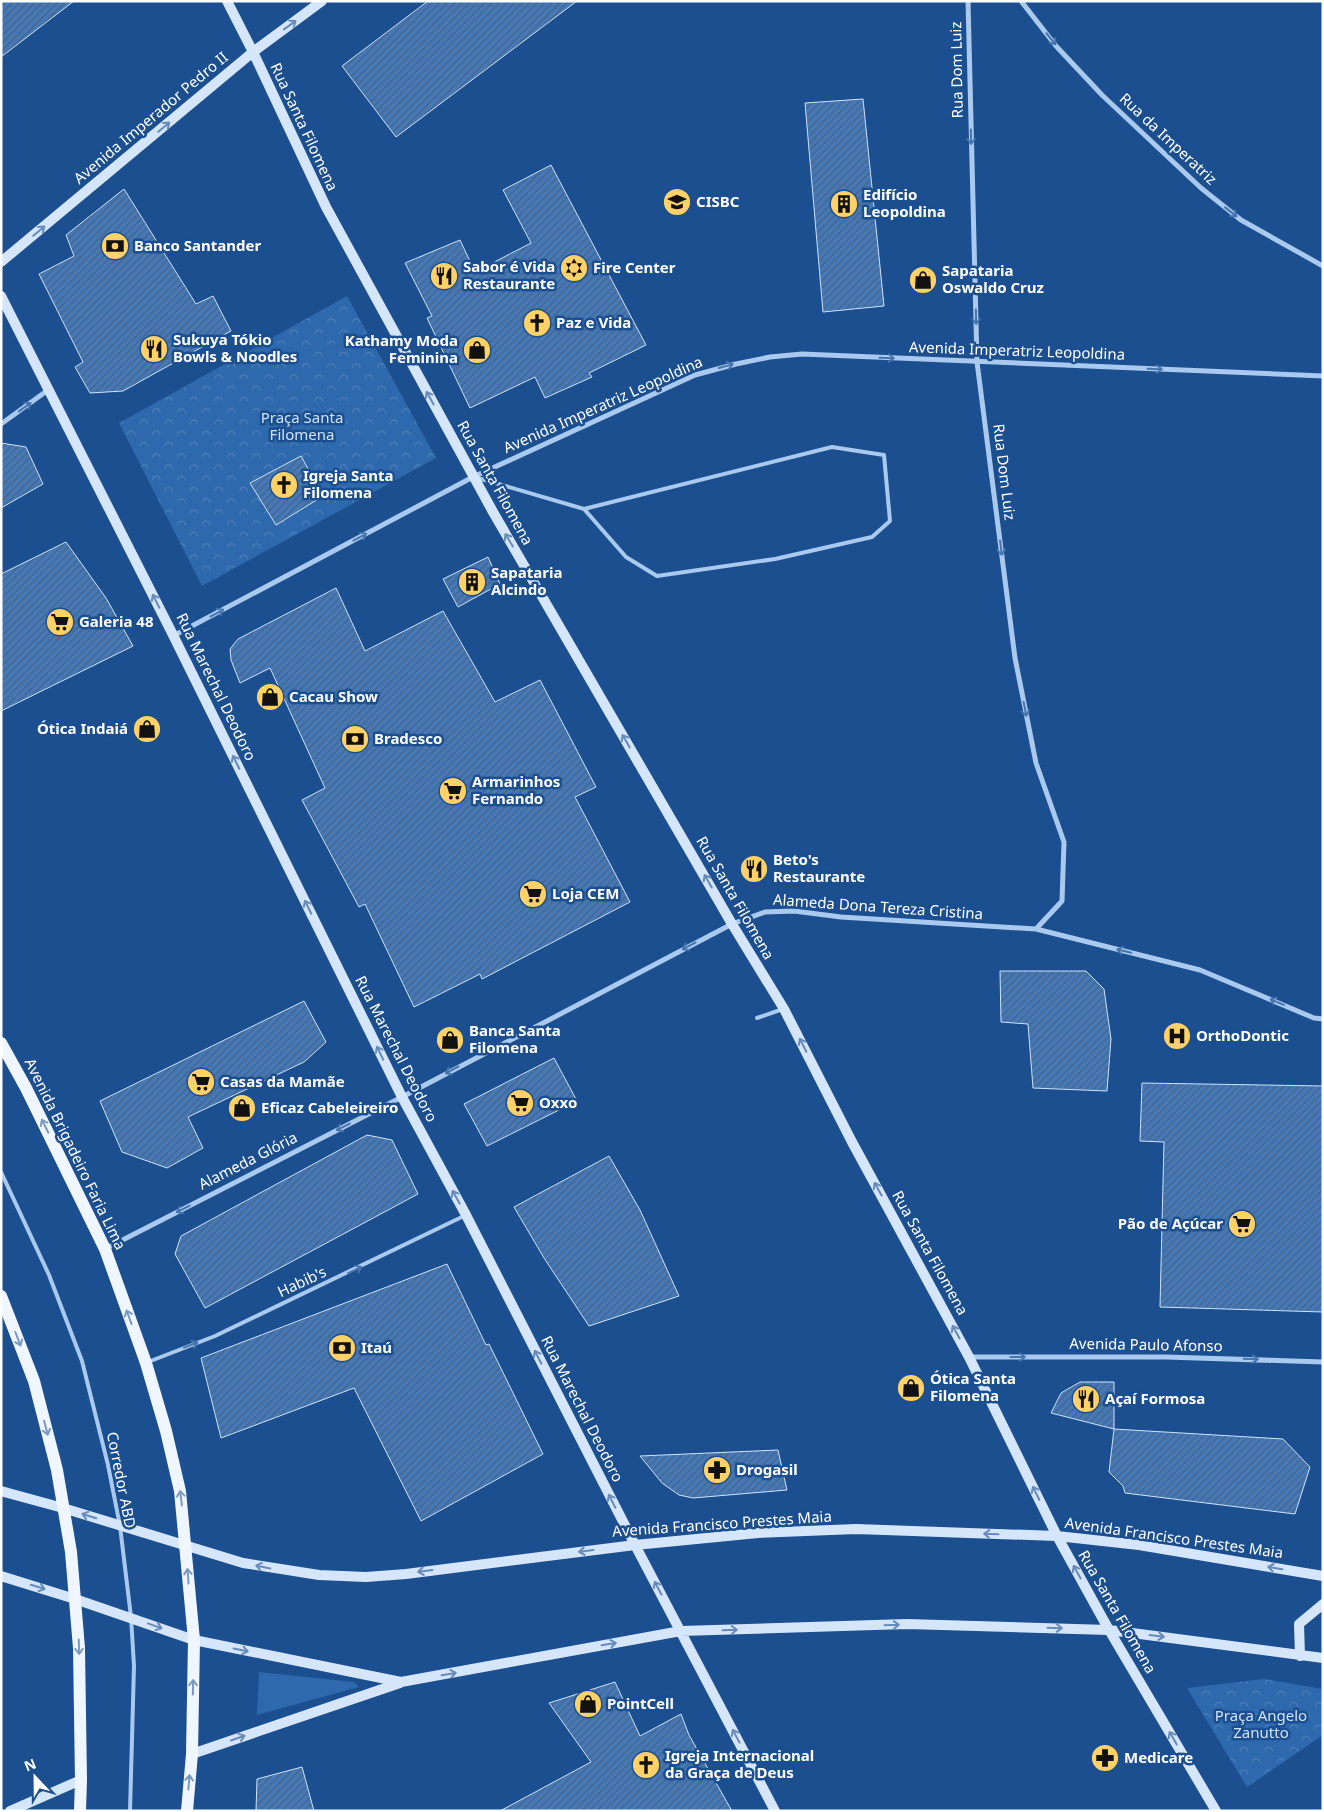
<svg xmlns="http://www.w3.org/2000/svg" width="1324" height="1812" font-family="'Noto Sans',sans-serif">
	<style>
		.grass { fill: #2e69ad }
		.forest { fill: url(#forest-crowns) }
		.building { fill: url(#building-hatch); stroke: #cfe3fa }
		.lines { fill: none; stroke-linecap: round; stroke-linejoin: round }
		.lane { stroke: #a9c9ee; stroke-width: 4 }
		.street { stroke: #a9c9ee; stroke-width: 5 }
		.secondary { stroke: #d6e6fa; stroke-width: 10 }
		.primary { stroke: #f0f6ff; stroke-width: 12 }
		.oneway { stroke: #668bba }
		.oneway2 { stroke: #4674ac }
		.oneway3 { stroke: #7b9ac1 }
		.labels { text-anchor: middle; stroke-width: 5; stroke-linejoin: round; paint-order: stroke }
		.street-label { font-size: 15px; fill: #fff; stroke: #1b4f8f }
		.poi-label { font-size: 15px; font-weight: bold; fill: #fff; stroke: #1b4f8f; text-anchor: start }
		.park-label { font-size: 15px; fill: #cfe3fa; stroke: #1b4f8f }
	</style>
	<defs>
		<pattern id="forest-crowns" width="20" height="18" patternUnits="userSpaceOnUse" patternTransform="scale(1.25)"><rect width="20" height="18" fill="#2e69ad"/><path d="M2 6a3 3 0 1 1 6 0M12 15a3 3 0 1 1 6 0" fill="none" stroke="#4d80b9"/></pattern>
		<pattern id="building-hatch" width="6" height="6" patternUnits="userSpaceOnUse" patternTransform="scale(1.25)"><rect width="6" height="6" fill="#4478b7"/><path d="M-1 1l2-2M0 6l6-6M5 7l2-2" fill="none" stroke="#486282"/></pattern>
	</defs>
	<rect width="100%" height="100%" fill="#1b4f8f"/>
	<path class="grass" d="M259 1672 354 1682 359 1687 257 1715Z"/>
	<path class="forest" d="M347 296 436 458 202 586 119 423Z
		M1264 1679 1323 1689V1735L1247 1787 1187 1688Z"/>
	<path class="building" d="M1 1H74L1 57Z
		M428 1H577L396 137 342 66Z
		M863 99 884 306 823 312 805 103Z
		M551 165 646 345 589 373 592 377 545 398 535 377 470 408 427 318 432 316 405 263 460 240 475 272 531 243 503 190Z
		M124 189 196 304 213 296 231 331 123 391 90 393 75 367 83 362 39 274 74 256 66 235Z
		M1 443 26 447 43 484 1 508Z
		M301 456 323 496 276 525 250 483Z
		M66 542 106 598 133 646 1 711V574Z
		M488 557 500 584 458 607 443 579Z
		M336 588 365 651 443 611 495 702 540 680 596 787 575 797 630 902 482 979 480 974 414 1007 365 904 359 907 302 800 325 788 270 668 240 683 231 660 230 649 238 639Z
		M1000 971H1086L1104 989 1111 1039 1107 1091 1033 1088 1028 1024 1001 1022Z
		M304 1001 326 1042 304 1062 188 1117 203 1148 167 1168 122 1152 100 1101Z
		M554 1058 577 1101 487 1146 464 1104Z
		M1142 1083 1323 1086V1312L1160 1307 1164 1142 1140 1141Z
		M367 1135 392 1140 418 1194 205 1308 175 1254 181 1236Z
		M609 1156 640 1210 679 1296 589 1326 544 1258 514 1207Z
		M447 1264 486 1345 489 1344 543 1454 421 1521 354 1388 221 1438 201 1358Z
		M1080 1382H1114V1429L1051 1413 1061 1393Z
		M1114 1429 1283 1439 1310 1467 1295 1514 1125 1493 1123 1486 1109 1472Z
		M778 1450 787 1490 693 1498 679 1495 662 1483 640 1456Z
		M615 1682 640 1736 681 1714 689 1735 732 1811H500L591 1762 549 1703Z
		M302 1767 314 1811H256L257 1779Z"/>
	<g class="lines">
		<path class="lane" d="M478 478 584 509 832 447 884 455 890 521 872 537 775 559 657 576 626 557 584 509
			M757 1018 783 1009
			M1 1172 49 1275 82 1361 108 1465 120 1526 131 1617 134 1666 130 1811
			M148 1362 215 1336 466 1215"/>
		<path class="street" d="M968 1 977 362 1015 658 1036 763 1064 842 1062 901 1036 929
			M1021 1 1056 46 1102 95 1201 188 1241 220 1323 266
			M1 424 48 390
			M173 636 473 477 695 375 736 364 770 357 802 354 1323 376
			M105 1249 402 1097 732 924 765 912 794 911 841 917 1036 929 1200 970 1314 1018 1323 1019
			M970 1357H1166L1323 1362"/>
		<path class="secondary" d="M227 1 253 52 326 207 493 512 732 924 784 1009 852 1142 969 1357 1057 1536 1109 1630 1216 1811
			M1 262 253 52 322 1
			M1 296 170 629 402 1097 466 1215 635 1545 775 1811
			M1 1491 63 1508 243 1563 319 1575 366 1577 406 1574 635 1545 758 1533 856 1529 1057 1536 1139 1545 1323 1576
			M1 1576 75 1599 194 1640 401 1682 681 1631 907 1624 1109 1630 1323 1658
			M1300 1656 1299 1624 1323 1604
			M192 1754 400 1683
			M10 1811 81 1780"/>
		<path class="primary" d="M1 1043 26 1088 105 1249 146 1363 166 1431 180 1491 194 1640 192 1754 187 1811
			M1 1296 34 1381 57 1470 71 1552 79 1648 81 1780 80 1811"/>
	</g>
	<defs><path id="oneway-shaft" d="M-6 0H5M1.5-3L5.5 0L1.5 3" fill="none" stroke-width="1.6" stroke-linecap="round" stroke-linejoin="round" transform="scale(1.25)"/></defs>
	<g class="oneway">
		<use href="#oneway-shaft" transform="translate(290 25) rotate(-36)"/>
		<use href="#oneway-shaft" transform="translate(164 127) rotate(-40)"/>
		<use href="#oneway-shaft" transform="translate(39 231) rotate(-40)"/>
		<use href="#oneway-shaft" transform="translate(430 398) rotate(-119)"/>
		<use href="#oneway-shaft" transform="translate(509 540) rotate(-121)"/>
		<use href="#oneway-shaft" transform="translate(156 601) rotate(-117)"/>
		<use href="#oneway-shaft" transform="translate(626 741) rotate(-120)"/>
		<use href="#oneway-shaft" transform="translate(236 762) rotate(-116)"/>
		<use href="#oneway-shaft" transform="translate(708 881) rotate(-120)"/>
		<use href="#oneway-shaft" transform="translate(308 907) rotate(-116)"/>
		<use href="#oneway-shaft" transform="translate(803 1045) rotate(-117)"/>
		<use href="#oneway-shaft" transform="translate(380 1053) rotate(-116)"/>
		<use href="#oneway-shaft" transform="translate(878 1189) rotate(-119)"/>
		<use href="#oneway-shaft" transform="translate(456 1197) rotate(-119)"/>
		<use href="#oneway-shaft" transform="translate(956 1332) rotate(-119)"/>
		<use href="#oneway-shaft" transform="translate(538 1357) rotate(-117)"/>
		<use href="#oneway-shaft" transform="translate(1036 1493) rotate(-116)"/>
		<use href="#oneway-shaft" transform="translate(612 1501) rotate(-117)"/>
		<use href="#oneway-shaft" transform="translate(89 1516) rotate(-163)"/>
		<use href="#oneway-shaft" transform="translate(991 1534) rotate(-178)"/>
		<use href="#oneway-shaft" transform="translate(586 1551) rotate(173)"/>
		<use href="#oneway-shaft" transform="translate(263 1567) rotate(-169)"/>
		<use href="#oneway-shaft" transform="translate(1275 1568) rotate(-171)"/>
		<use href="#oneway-shaft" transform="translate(425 1571) rotate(173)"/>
		<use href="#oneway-shaft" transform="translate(1077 1572) rotate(-119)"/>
		<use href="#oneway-shaft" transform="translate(38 1587) rotate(17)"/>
		<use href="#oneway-shaft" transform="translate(658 1588) rotate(-118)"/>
		<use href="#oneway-shaft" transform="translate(892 1625) rotate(-2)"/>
		<use href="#oneway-shaft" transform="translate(155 1626) rotate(20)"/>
		<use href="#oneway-shaft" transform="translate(1055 1628) rotate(2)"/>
		<use href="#oneway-shaft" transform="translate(730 1630) rotate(-2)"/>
		<use href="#oneway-shaft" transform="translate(1157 1636) rotate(7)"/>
		<use href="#oneway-shaft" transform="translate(609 1644) rotate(-10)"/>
		<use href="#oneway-shaft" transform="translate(241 1650) rotate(11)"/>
		<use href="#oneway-shaft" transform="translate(449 1674) rotate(-10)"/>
		<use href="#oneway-shaft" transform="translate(736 1736) rotate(-118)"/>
		<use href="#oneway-shaft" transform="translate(238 1738) rotate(-19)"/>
		<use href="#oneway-shaft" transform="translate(1173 1738) rotate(-120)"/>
	</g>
	<g class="oneway2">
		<use href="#oneway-shaft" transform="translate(1051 39) rotate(51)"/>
		<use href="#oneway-shaft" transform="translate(971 137) rotate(89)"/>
		<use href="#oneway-shaft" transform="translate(1231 212) rotate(38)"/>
		<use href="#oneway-shaft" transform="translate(976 317) rotate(89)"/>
		<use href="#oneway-shaft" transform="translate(887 358) rotate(2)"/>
		<use href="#oneway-shaft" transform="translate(726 366) rotate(-15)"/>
		<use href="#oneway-shaft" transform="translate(1155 369) rotate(2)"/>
		<use href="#oneway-shaft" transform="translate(25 407) rotate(-36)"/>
		<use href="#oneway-shaft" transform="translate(360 537) rotate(-28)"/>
		<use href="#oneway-shaft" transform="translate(1001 548) rotate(83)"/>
		<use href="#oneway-shaft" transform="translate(217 613) rotate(-28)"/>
		<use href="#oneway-shaft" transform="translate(1025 709) rotate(79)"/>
		<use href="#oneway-shaft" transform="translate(689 946) rotate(152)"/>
		<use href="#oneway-shaft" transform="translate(1124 951) rotate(-166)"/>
		<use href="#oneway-shaft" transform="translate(1277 1002) rotate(-157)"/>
		<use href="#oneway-shaft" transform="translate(452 1070) rotate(152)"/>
		<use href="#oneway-shaft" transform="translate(343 1127) rotate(153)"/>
		<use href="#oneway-shaft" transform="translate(183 1209) rotate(153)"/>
		<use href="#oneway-shaft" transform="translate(355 1270) rotate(-25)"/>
		<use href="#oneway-shaft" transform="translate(191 1345) rotate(-21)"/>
		<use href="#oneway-shaft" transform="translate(1018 1357)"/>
		<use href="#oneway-shaft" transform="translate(1251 1359) rotate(2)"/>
	</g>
	<g class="oneway3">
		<use href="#oneway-shaft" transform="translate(45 1126) rotate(-117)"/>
		<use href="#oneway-shaft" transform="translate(129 1317) rotate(-110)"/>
		<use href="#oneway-shaft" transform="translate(18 1339) rotate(69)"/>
		<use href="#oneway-shaft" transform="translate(46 1428) rotate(75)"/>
		<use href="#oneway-shaft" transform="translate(181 1498) rotate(-97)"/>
		<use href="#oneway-shaft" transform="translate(188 1576) rotate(-94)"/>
		<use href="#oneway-shaft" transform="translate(79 1647) rotate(88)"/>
		<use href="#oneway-shaft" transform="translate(193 1687) rotate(-89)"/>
		<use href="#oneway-shaft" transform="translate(189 1782) rotate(-85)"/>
	</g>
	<defs>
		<symbol id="school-disc" viewBox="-11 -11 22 22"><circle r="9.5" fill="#ffd166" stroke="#1b4f8f"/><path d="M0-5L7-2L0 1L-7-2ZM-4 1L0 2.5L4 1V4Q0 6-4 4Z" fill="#111"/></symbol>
		<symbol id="building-disc" viewBox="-11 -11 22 22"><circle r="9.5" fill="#ffd166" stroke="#1b4f8f"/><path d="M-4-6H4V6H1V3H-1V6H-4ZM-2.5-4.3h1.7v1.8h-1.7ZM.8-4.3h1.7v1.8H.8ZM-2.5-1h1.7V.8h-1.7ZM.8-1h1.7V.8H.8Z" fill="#111"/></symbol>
		<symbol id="bank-disc" viewBox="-11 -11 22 22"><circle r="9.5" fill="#ffd166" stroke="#1b4f8f"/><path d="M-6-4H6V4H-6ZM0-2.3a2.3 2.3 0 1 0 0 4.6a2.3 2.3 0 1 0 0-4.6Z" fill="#111"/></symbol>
		<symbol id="synagogue-disc" viewBox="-11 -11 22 22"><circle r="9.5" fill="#ffd166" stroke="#1b4f8f"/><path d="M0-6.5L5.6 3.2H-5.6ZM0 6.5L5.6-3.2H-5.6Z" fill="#111"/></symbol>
		<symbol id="restaurant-disc" viewBox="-11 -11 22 22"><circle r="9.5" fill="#ffd166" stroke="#1b4f8f"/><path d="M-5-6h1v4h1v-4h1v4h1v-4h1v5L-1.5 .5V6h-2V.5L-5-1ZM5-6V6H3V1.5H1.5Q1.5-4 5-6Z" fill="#111"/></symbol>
		<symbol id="shop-disc" viewBox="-11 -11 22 22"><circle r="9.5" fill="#ffd166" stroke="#1b4f8f"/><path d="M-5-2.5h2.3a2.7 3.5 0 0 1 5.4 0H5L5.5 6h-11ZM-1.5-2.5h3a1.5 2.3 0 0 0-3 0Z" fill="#111"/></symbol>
		<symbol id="church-disc" viewBox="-11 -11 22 22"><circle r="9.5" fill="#ffd166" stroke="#1b4f8f"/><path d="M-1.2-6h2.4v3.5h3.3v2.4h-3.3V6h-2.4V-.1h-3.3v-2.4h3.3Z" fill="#111"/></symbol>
		<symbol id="supermarket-disc" viewBox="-11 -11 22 22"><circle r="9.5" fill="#ffd166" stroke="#1b4f8f"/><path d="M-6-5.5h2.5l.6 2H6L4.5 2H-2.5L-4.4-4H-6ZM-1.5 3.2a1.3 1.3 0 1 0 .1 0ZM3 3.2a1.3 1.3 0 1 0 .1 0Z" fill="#111"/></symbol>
		<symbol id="hospital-disc" viewBox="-11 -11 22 22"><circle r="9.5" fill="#ffd166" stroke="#1b4f8f"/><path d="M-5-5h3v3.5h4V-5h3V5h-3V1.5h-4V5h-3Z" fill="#111"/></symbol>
		<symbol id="pharmacy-disc" viewBox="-11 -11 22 22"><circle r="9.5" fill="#ffd166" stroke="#1b4f8f"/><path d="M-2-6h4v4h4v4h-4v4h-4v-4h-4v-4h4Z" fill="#111"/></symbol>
	</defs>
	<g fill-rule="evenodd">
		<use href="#school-disc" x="661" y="186" width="32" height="32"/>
		<use href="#building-disc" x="828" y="188" width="32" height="32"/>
		<use href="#bank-disc" x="99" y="230" width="32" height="32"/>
		<use href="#synagogue-disc" x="558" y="252" width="32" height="32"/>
		<use href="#restaurant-disc" x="428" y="260" width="32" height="32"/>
		<use href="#shop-disc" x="907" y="264" width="32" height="32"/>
		<use href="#church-disc" x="521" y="307" width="32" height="32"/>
		<use href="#restaurant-disc" x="138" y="333" width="32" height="32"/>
		<use href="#shop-disc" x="461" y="334" width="32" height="32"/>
		<use href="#church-disc" x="268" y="469" width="32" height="32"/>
		<use href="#building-disc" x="456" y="566" width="32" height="32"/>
		<use href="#supermarket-disc" x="44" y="606" width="32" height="32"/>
		<use href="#shop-disc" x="254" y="681" width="32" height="32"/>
		<use href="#shop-disc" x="131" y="713" width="32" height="32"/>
		<use href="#bank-disc" x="339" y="723" width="32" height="32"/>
		<use href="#supermarket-disc" x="437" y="775" width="32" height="32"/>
		<use href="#restaurant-disc" x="738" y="853" width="32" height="32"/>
		<use href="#supermarket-disc" x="517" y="878" width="32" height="32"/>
		<use href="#hospital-disc" x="1161" y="1020" width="32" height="32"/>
		<use href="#shop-disc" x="434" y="1024" width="32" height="32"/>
		<use href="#supermarket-disc" x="185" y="1066" width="32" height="32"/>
		<use href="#supermarket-disc" x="504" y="1087" width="32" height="32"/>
		<use href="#shop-disc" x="226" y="1092" width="32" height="32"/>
		<use href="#supermarket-disc" x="1226" y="1208" width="32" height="32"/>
		<use href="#bank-disc" x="326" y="1332" width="32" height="32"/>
		<use href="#shop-disc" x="895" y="1372" width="32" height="32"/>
		<use href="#restaurant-disc" x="1070" y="1383" width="32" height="32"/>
		<use href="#pharmacy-disc" x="701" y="1454" width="32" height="32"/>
		<use href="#shop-disc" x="572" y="1688" width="32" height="32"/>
		<use href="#pharmacy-disc" x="1089" y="1742" width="32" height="32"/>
		<use href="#church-disc" x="630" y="1749" width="32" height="32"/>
	</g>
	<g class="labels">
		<g class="street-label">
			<text transform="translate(957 70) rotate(-91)" y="5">Rua Dom Luiz</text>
			<text transform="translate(151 118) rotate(-40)" y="5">Avenida Imperador Pedro II</text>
			<text transform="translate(304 127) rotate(65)" y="5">Rua Santa Filomena</text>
			<text transform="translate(1168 139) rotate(43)" y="5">Rua da Imperatriz</text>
			<text transform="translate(1017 351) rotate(2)" y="5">Avenida Imperatriz Leopoldina</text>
			<text transform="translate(603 405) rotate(-24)" y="5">Avenida Imperatriz Leopoldina</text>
			<text transform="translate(1004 472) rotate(83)" y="5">Rua Dom Luiz</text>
			<text transform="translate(495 483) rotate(61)" y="5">Rua Santa Filomena</text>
			<text transform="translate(216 687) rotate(64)" y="5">Rua Marechal Deodoro</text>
			<text transform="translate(735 898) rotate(60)" y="5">Rua Santa Filomena</text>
			<text transform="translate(878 907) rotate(4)" y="5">Alameda Dona Tereza Cristina</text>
			<text transform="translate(396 1049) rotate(63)" y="5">Rua Marechal Deodoro</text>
			<text transform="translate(75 1154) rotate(64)" y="5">Avenida Brigadeiro Faria Lima</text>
			<text transform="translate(248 1161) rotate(-27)" y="5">Alameda Glória</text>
			<text transform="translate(930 1253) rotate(61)" y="5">Rua Santa Filomena</text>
			<text transform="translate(302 1282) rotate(-25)" y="5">Habib's</text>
			<text transform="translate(1146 1345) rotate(1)" y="5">Avenida Paulo Afonso</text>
			<text transform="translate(582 1409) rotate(63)" y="5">Rua Marechal Deodoro</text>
			<text transform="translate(121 1480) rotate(79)" y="5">Corredor ABD</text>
			<text transform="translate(722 1524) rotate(-4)" y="5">Avenida Francisco Prestes Maia</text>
			<text transform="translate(1174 1538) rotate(8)" y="5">Avenida Francisco Prestes Maia</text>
			<text transform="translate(1117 1612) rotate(60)" y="5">Rua Santa Filomena</text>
		</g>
		<g class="poi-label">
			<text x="863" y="200">Edifício<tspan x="863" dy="17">Leopoldina</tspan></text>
			<text x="696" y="207">CISBC</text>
			<text x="134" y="251">Banco Santander</text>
			<text x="463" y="272">Sabor é Vida<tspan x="463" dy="17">Restaurante</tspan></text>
			<text x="593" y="273">Fire Center</text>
			<text x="942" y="276">Sapataria<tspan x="942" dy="17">Oswaldo Cruz</tspan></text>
			<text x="556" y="328">Paz e Vida</text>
			<text x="173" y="345">Sukuya Tókio<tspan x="173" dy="17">Bowls &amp; Noodles</tspan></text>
			<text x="458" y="346" text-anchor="end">Kathamy Moda<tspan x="458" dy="17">Feminina</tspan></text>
			<text x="303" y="481">Igreja Santa<tspan x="303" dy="17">Filomena</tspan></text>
			<text x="491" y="578">Sapataria<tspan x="491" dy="17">Alcindo</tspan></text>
			<text x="79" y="627">Galeria 48</text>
			<text x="289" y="702">Cacau Show</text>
			<text x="128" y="734" text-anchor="end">Ótica Indaiá</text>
			<text x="374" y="744">Bradesco</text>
			<text x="472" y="787">Armarinhos<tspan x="472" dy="17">Fernando</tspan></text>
			<text x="773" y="865">Beto's<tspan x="773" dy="17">Restaurante</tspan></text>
			<text x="552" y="899">Loja CEM</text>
			<text x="469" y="1036">Banca Santa<tspan x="469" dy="17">Filomena</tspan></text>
			<text x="1196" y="1041">OrthoDontic</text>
			<text x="220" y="1087">Casas da Mamãe</text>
			<text x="539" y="1108">Oxxo</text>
			<text x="261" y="1113">Eficaz Cabeleireiro</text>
			<text x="1223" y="1229" text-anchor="end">Pão de Açúcar</text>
			<text x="361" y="1353">Itaú</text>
			<text x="930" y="1384">Ótica Santa<tspan x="930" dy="17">Filomena</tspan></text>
			<text x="1105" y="1404">Açaí Formosa</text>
			<text x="736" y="1475">Drogasil</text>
			<text x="607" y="1709">PointCell</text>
			<text x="665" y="1761">Igreja Internacional<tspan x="665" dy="17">da Graça de Deus</tspan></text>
			<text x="1124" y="1763">Medicare</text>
		</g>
		<g class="park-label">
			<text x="302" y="423">Praça Santa<tspan x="302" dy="17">Filomena</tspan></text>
			<text x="1261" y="1721">Praça Angelo<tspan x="1261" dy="17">Zanutto</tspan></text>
		</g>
	</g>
	<rect width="1324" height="1812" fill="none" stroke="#ffffff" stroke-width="5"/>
	<g transform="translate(35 1777) rotate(338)" stroke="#1b4f8f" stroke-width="4" paint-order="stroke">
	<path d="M0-4L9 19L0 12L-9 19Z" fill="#ffffff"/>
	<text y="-8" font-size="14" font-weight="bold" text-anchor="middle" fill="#ffffff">N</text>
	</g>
</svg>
